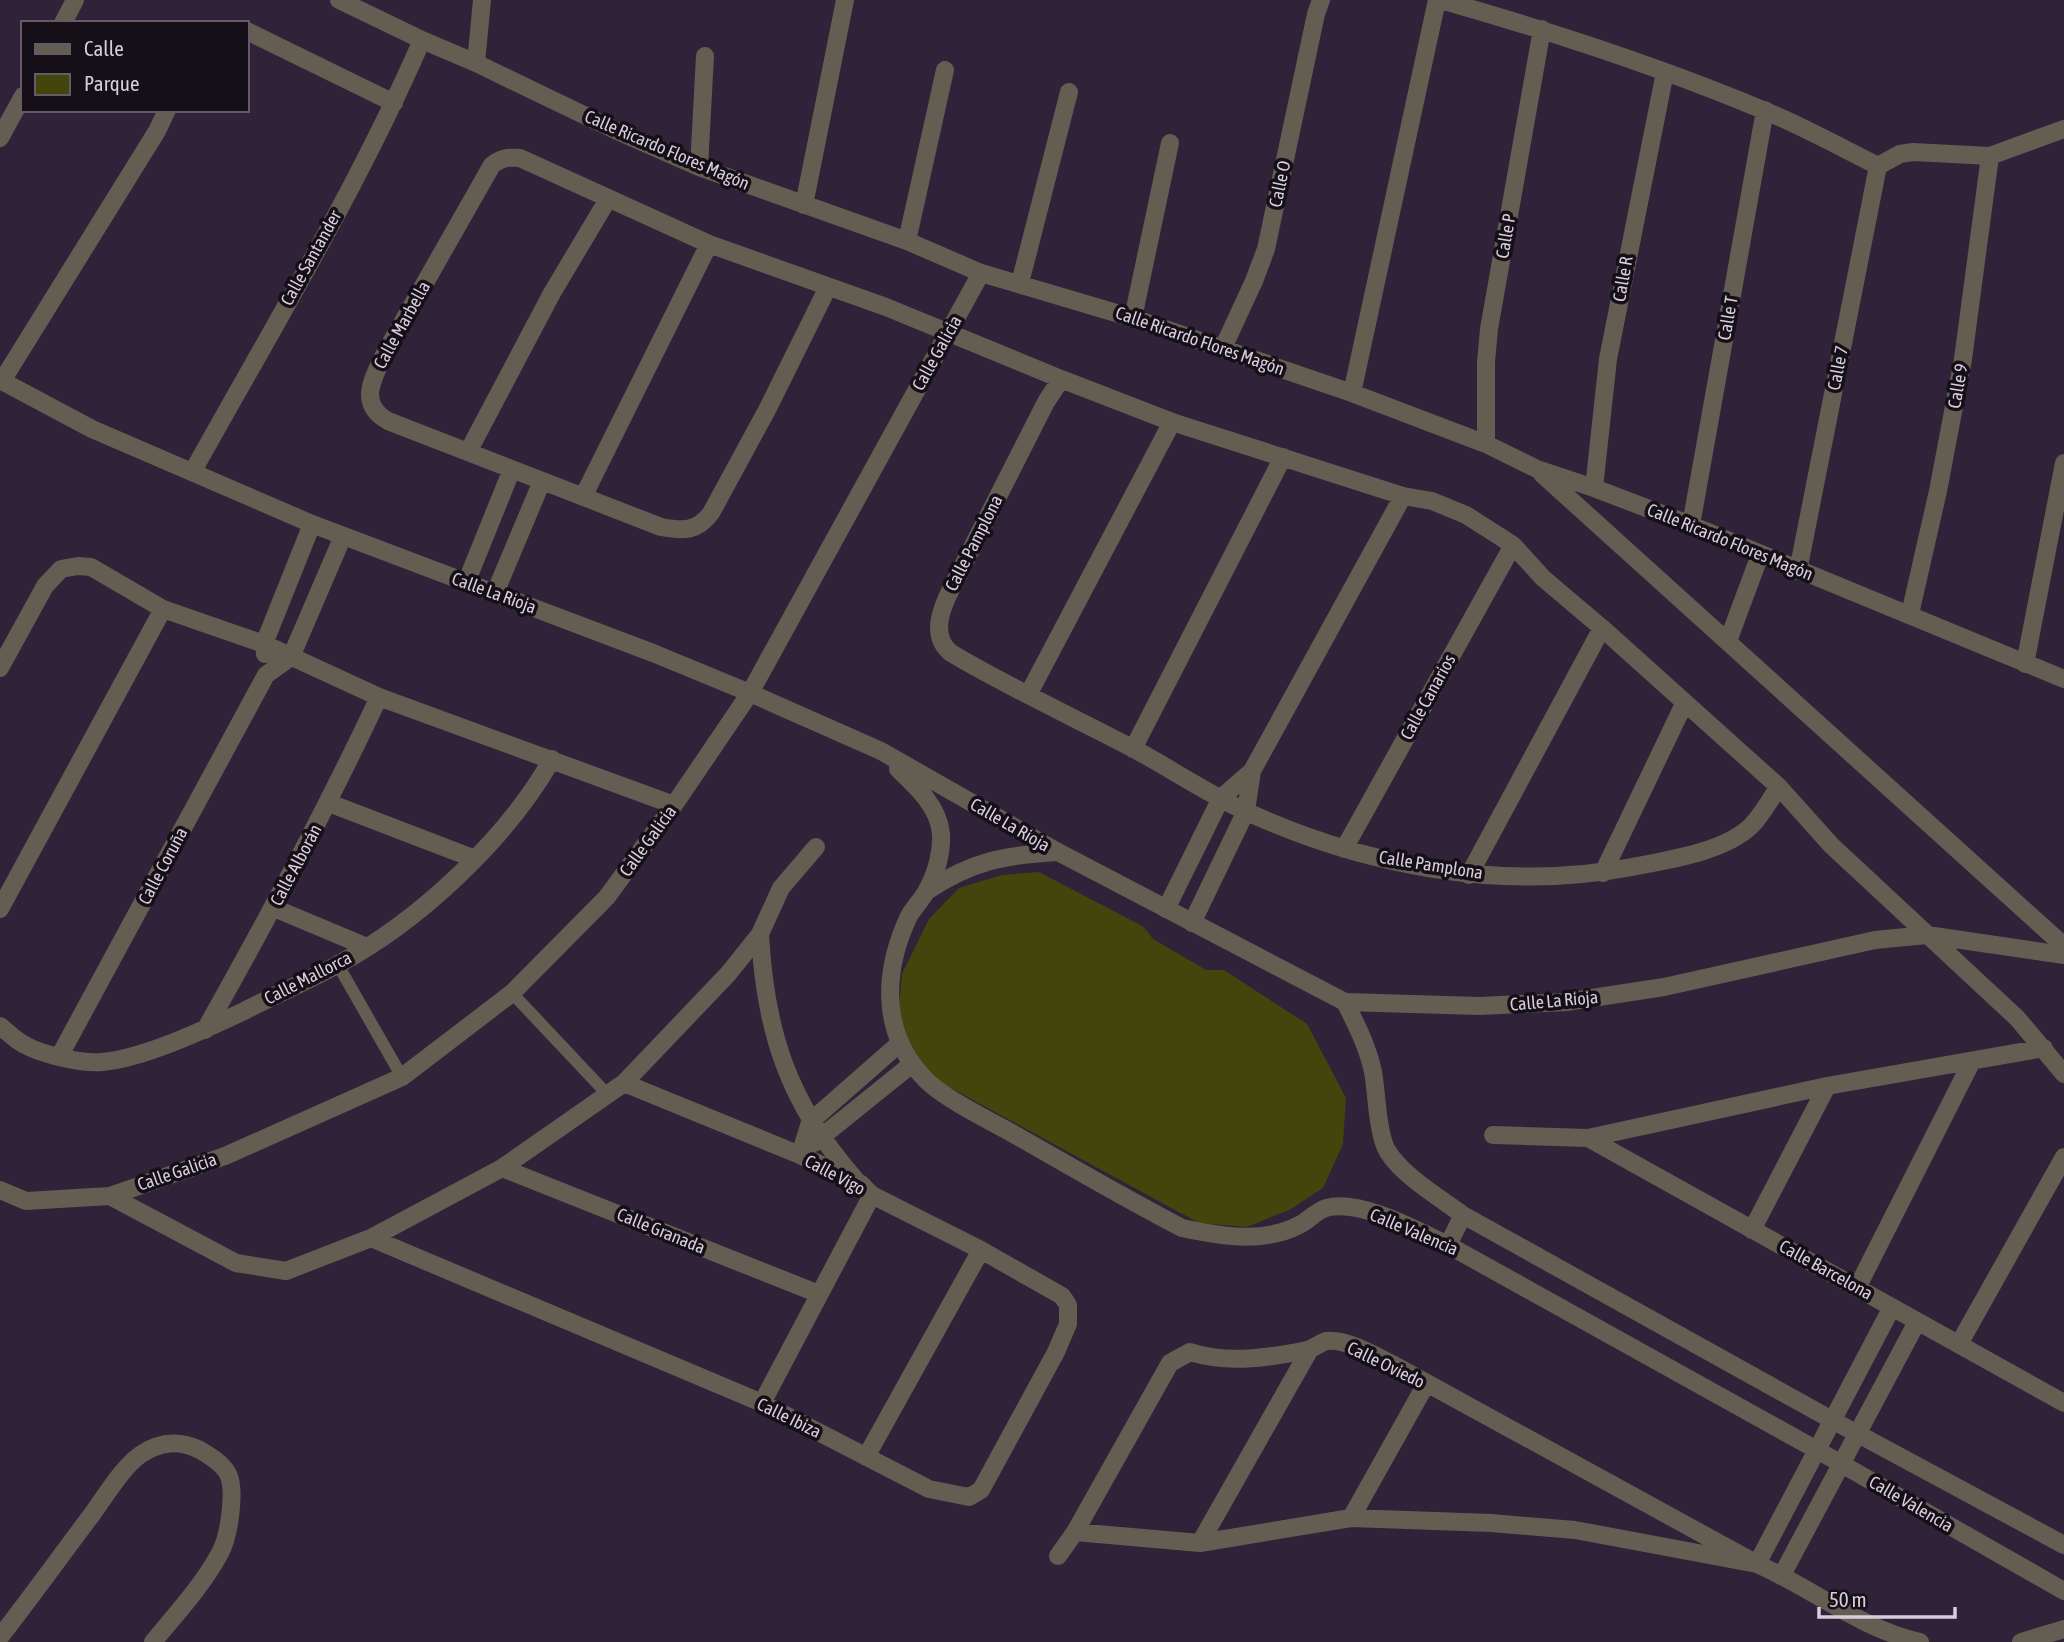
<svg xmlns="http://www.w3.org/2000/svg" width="2064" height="1642" font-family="'Asap Condensed',sans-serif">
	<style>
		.green { fill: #42450c }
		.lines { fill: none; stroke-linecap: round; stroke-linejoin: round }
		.pedestrian { stroke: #645d52; stroke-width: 12 }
		.minor { stroke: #645d52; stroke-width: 18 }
		.tertiary { stroke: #645d52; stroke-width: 18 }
		.labels { text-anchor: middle; stroke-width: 7; stroke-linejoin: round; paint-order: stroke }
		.street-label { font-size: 18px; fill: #d7cedc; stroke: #150f18 }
	</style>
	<rect width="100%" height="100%" fill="#302238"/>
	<path class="green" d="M1039 872 1144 927 1153 939 1206 970H1224L1307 1024 1346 1098 1343 1144 1323 1188 1291 1209 1247 1227 1199 1223 927 1075 897 1027 902 974 929 919 959 888 1002 875Z"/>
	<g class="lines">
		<path class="pedestrian" d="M338 965 402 1077
			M512 993 608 1095"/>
		<path class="minor" d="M339 0 422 40 476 63 615 130 699 167 907 241 981 273 1133 318 1352 393 1486 444 1537 469 1594 488 1691 525 2064 679
			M1441 0C1550 31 1658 66 1763 110 1802 126 1840 147 1878 166L1900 154 1913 152 1990 156 2064 129
			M63 23 75 0
			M247 31 394 103
			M476 63 482 0
			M0 138 23 96
			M699 167 705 56
			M804 205 845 0
			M907 241 945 70
			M1020 283 1069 92
			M828 287 767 410 711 513C697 532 683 531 661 527L388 421C358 404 372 380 384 355L492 165C501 158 508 157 520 158L709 244 886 307 1061 379
			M1133 318 1170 143
			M1223 348 1254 281 1266 249 1316 14 1321 0
			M2 381 157 131 167 110
			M1352 393 1437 0
			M1486 444V362L1489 329 1542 29
			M468 452 552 293 608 199
			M193 471C272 329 357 189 422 40
			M1542 474 2064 946
			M1594 488 1608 359 1665 72
			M583 497 709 244
			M1691 525 1765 110
			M1798 571 1878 166
			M466 583 512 469
			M495 593 542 481
			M1910 614 1938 491 1963 359 1990 156
			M1728 641 1760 555
			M265 654 264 644 312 524
			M2025 664 2064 463
			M0 668 45 586 61 569 78 566 91 567 163 609 264 644 379 697 674 805
			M1028 695 1172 422
			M1133 749 1283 457
			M1779 787C1770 799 1762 815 1751 826 1724 852 1668 860 1632 867 1502 892 1364 866 1245 811 1207 793 1171 769 1134 749 1073 717 1010 688 951 653 930 636 941 609 951 589L1046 402 1061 379 1172 422 1403 496 1432 501 1466 515 1513 545 1543 578 1602 628 1779 787 1831 845 2017 1018 2064 1074
			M329 803 475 859
			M1344 849 1513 545
			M1603 873 1684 704
			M1469 875 1602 628
			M274 908 367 947
			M0 909 163 609
			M1166 909 1221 798 1252 771 1403 496
			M1192 923 1246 811 1252 771
			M760 934C765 1032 789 1104 855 1179
			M1345 1002 1480 1006 1566 1002 1664 987 1875 940 1927 935 2064 955
			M0 1026C8 1032 16 1041 25 1045 43 1055 83 1064 102 1062 145 1058 208 1028 246 1010 276 995 307 981 337 965 418 922 507 839 552 759
			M205 1030C267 920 326 810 379 697
			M59 1057 266 675 291 657 343 536
			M1493 1135 1588 1138 1827 1086 2044 1048
			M1588 1138 2064 1403
			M814 1143 912 1064
			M800 1155 810 1122 900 1043
			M502 1168 819 1294
			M0 1190 26 1201 110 1196 236 1263 286 1271 371 1238 502 1168 624 1083 728 974 760 934 781 888 816 847
			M110 1196 225 1156 402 1077 512 993 607 897 674 805 750 693 981 273
			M1752 1230 1827 1086
			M371 1238 762 1403 929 1489 969 1497 981 1490 1056 1352 1068 1324V1305L1062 1296 981 1250 872 1195 861 1184 800 1155 624 1083
			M1857 1288 1972 1061
			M1959 1344 2064 1157
			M762 1403 872 1195
			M866 1457 981 1250
			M1351 1518 1426 1384
			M1075 1532 1200 1543 1351 1518 1491 1523 1575 1530 1757 1564 1892 1307
			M1200 1543 1310 1349
			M1058 1556 1075 1532 1170 1363 1190 1352C1228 1364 1268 1358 1307 1350 1314 1348 1320 1343 1326 1341 1345 1338 1376 1356 1392 1364L1757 1564C1812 1588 1861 1629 1920 1642
			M1782 1575 1917 1322
			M0 1637C32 1596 62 1554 93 1513 106 1495 123 1467 140 1455 160 1441 179 1440 200 1450 210 1456 222 1463 228 1474 236 1490 229 1537 220 1553 203 1585 176 1614 153 1642
			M2021 1642 2064 1629"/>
		<path class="tertiary" d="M0 380 92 429 312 524 653 653 750 693 881 751 1058 852 1345 1002C1356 1024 1368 1047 1373 1072 1377 1093 1377 1134 1388 1152 1403 1176 1440 1198 1463 1215L1832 1420 2064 1545
			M898 769C916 786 939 807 941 834 942 853 936 874 927 890 922 900 914 907 909 916 883 971 880 1033 925 1079 942 1097 988 1120 1010 1132 1068 1165 1124 1198 1182 1228 1219 1236 1263 1244 1299 1225 1308 1221 1316 1211 1326 1208 1359 1198 1418 1231 1448 1245L1817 1450 2064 1591
			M927 891C972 861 1005 855 1058 852
			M1448 1245 1463 1215"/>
	</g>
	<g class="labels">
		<g class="street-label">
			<text transform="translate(667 150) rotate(23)" y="6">Calle Ricardo Flores Magón</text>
			<text transform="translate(1280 184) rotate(-78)" y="6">Calle O</text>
			<text transform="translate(1506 236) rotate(-80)" y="6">Calle P</text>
			<text transform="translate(311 258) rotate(-61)" y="6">Calle Santander</text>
			<text transform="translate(1623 279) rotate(-80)" y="6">Calle R</text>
			<text transform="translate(1728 318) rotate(-80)" y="6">Calle T</text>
			<text transform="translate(402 325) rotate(-61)" y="6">Calle Marbella</text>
			<text transform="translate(1200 341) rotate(19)" y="6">Calle Ricardo Flores Magón</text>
			<text transform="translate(937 353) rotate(-61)" y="6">Calle Galicia</text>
			<text transform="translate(1838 368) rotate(-79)" y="6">Calle 7</text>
			<text transform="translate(1958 386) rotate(-80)" y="6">Calle 9</text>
			<text transform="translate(1730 542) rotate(22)" y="6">Calle Ricardo Flores Magón</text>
			<text transform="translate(974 543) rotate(-63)" y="6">Calle Pamplona</text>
			<text transform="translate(494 593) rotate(20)" y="6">Calle La Rioja</text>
			<text transform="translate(1428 697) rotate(-61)" y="6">Calle Canarios</text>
			<text transform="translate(1010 825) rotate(30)" y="6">Calle La Rioja</text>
			<text transform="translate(648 841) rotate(-54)" y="6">Calle Galicia</text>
			<text transform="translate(296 865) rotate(-62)" y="6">Calle Alborán</text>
			<text transform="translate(1431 865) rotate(9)" y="6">Calle Pamplona</text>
			<text transform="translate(163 866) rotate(-62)" y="6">Calle Coruña</text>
			<text transform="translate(308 978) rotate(-27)" y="6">Calle Mallorca</text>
			<text transform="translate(1554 1001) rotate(-5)" y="6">Calle La Rioja</text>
			<text transform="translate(177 1172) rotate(-19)" y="6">Calle Galicia</text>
			<text transform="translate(835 1175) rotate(28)" y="6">Calle Vigo</text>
			<text transform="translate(661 1231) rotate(22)" y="6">Calle Granada</text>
			<text transform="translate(1414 1232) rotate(23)" y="6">Calle Valencia</text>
			<text transform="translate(1826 1270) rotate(29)" y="6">Calle Barcelona</text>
			<text transform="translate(1386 1365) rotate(26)" y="6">Calle Oviedo</text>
			<text transform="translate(789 1418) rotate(26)" y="6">Calle Ibiza</text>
			<text transform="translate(1911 1504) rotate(30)" y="6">Calle Valencia</text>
		</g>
	</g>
	<rect x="21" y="21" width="228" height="91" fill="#150f18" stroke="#635b66" stroke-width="2"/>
	<rect x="35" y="44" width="35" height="10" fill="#645d52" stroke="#635b66" stroke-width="2"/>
	<text x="84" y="56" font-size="21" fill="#d7cedc">Calle</text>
	<rect x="35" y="74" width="35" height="21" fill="#42450c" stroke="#635b66" stroke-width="2"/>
	<text x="84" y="91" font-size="21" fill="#d7cedc">Parque</text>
	<path d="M1819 1607v10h136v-10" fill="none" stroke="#d7cedc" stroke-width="3.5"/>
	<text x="1829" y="1607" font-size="21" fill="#d7cedc" stroke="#150f18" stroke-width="5" paint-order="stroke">50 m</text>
</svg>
